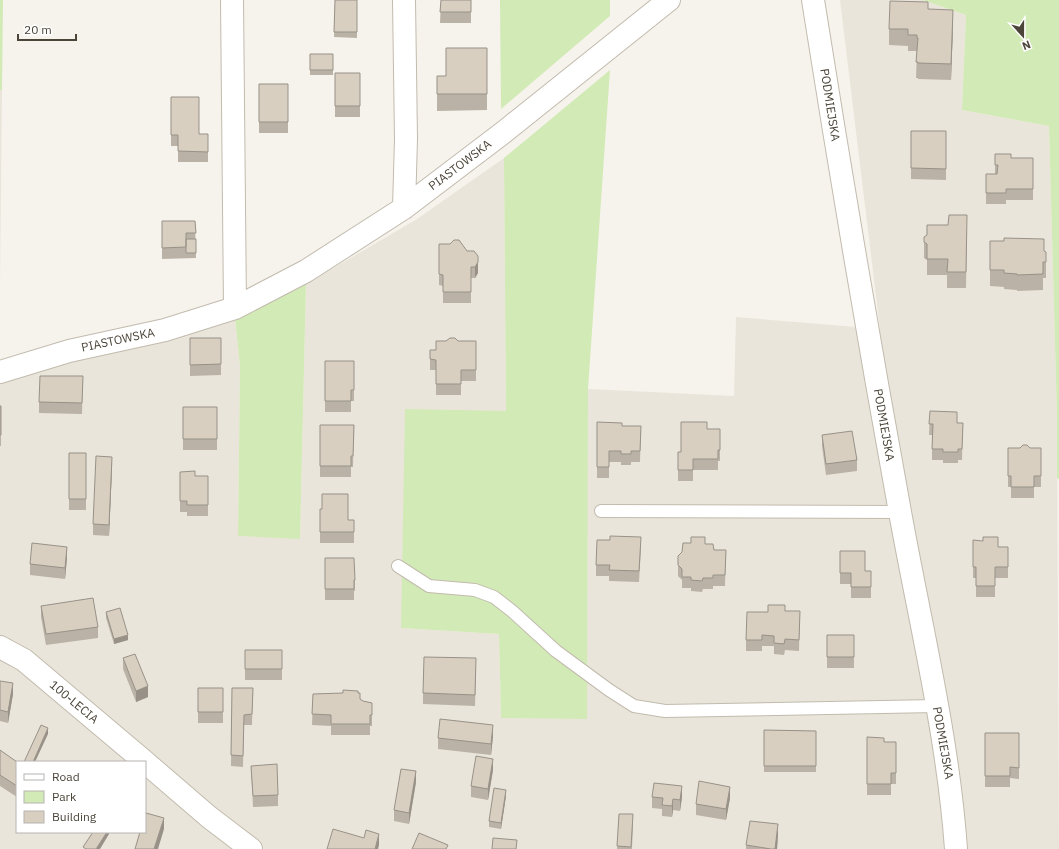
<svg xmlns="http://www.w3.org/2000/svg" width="1059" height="849" font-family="'IBM Plex Sans',sans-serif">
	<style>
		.residential { fill: #eae5da; fill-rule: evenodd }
		.green { fill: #d2eab5 }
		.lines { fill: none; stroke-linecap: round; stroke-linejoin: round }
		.service-casing { stroke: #c2bbae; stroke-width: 14 }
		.minor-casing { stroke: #c2bbae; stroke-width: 24 }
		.tertiary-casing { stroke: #c2bbae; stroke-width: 24 }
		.service { stroke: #fff; stroke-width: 12 }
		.minor { stroke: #fff; stroke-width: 22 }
		.tertiary { stroke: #fff; stroke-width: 22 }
		.wall { fill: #bab2a6 }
		.shaded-wall { fill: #979187 }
		.building { fill: #d8cfc1; stroke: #979187 }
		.labels { text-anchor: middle; stroke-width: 3; stroke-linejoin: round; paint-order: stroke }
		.street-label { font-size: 12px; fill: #4b4439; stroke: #fff }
	</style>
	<rect width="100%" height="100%" fill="#f6f3ec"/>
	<path class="residential" d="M840 0H923L966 15 962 110 1049 126 1057 417 1059 849H0V372L235 318 240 366 238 536 300 538 306 284 417 219 504 158 506 412 401 628 499 634 501 718 587 517 588 389 734 396 736 317 880 329ZM17 762H145V832H17Z
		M0 90H2L0 287Z"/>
	<path class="green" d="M0 0H3L2 90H0Z
		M500 0H610V16L501 109Z
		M923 0H1059V479L1057 478V417L1049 126 962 110 966 15Z
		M610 70 588 389 587 719 501 718 499 634 401 628 405 409 506 411 504 158Z
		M306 284 300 539 238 536 240 366 235 318Z"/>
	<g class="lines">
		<defs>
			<path id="service" d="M601 511 900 512
				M398 566 429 586 475 590 494 597 512 611 556 651 609 690 634 706 665 711 936 706"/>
			<path id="minor" d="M232 0 235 308
				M404 0 406 139 404 208
				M813 0C840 171 869 342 900 512 920 623 948 736 956 849
				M0 372 69 351 165 330 235 308 306 271 404 208 504 132 669 0"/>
			<path id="tertiary" d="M0 647 24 660 145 762
				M145 762 209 817 251 849"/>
		</defs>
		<use href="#service" class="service-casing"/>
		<use href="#minor" class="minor-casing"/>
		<use href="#tertiary" class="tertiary-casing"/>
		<use href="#service" class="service"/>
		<use href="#minor" class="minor"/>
		<use href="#tertiary" class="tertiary"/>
	</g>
	<path class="wall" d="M335 0H357V38L334 37Z
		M441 0H471V23H440Z
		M928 9 953 26 951 80 918 79V78H916L917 51H908V46L889 45V29Z
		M487 48V110L437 111V76H446Z
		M310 54H333V75H310Z
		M335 73H360V117H335Z
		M259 84H288V133H259Z
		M171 97 199 134H208V162H178V146H171Z
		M911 131H946V180L911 179Z
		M995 154 1011 158H1033V200H1006V204H986V174H995Z
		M162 221H195L196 258 162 259Z
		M967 231 966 288H947V275H927V260L924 258V242Z
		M459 240 478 273 475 278H471V303H443V286L439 285V244H450Z
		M990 241 1046 252V278H1043V290L1017 291V290L1004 289V287L990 286Z
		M190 338 221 364V375L190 376Z
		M458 341H476V381H461V395H436V370H430V350H436Z
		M325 361H354V401H351V412H325Z
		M83 376 82 414 39 413V402Z
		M0 406H1V446H0Z
		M183 407H217V450H183Z
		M930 411 957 423H963L962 460H958V463H943V460H932V435H929Z
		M597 422 622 426H641L640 462H631V465H621V462H609V478H597Z
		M320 425H354L353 467H351V477H320Z
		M707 429H720V461H718V470H693V481H678V452H681Z
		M822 435 857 460V471L826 475 822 446Z
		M1008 448H1041V487H1034V498H1011V487H1008Z
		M69 453H86V510H69Z
		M112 468 109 536 93 535V524Z
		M180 472 195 476H208V516H187V512H180Z
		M348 520H354V543H320V532Z
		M973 540 998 547H1008V578H995V597H976V578H973Z
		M705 544 714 550H726L725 586H713V589H703L702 592 691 591V588H682V580L678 576V565Z
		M641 548 639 582 609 581V576H596V565Z
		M840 551 865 571H871V598H851V584H840Z
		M67 558 65 579 30 575V564Z
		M325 558 355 580V591H354V600H325Z
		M41 606 98 627V638L46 645 41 617Z
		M785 611H800L799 651 785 650 784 655 774 654V646H762V651H746V640L768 612Z
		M106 612 128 640 114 644 106 618Z
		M827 635H854V668H827Z
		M245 650H282V680H245Z
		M123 658 148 697 136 702 123 669Z
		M476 669 475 706 423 704V693Z
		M0 681 13 694 8 723 0 721Z
		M198 688H223V723H198Z
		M232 688H253L252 725H244L243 767 231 766Z
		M313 694 360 699 363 701 372 703V726H370V735H331V726L312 725Z
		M764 730 816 731V772H764Z
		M985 733H1019V779L1010 778V787H985Z
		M493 736 491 755 438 749V738Z
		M867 737 884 742H896V784H891V795H867Z
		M0 750 17 762V797L0 786Z
		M251 766 278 795V806L253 807Z
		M493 770 488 800 471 797V786Z
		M416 782 409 824 394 821V810Z
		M506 796 501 829 489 827V821Z
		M652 797H682L680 811 673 810 672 817 662 816V809L652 808Z
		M730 798 726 820 696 815V804Z
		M619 814 633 825 632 849H617Z
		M17 819V827L16 826V821Z
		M778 835 777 849H746V845Z"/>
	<path class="shaded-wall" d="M953 10V26L951 80V64Z
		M478 262V273L475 278V267Z
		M112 457V468L109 536V525Z
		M67 547V558L65 579V568Z
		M128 635V640L114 644V639Z
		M13 683V694L8 723V712Z
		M148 686V697L136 702V691Z
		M493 725V736L491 755V744Z
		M48 728V734L35 762H33Z
		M493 759V770L488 800V789Z
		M416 771V782L409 824V813Z
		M682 786V797L680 811V800Z
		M730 787V798L726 820V809Z
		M506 790V796L501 829V823Z
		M673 799V810L672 817V806Z
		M164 818V829L158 849H154Z
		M778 824V835L777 849H775Z
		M107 832H109V834L100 849H96Z
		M379 834V845L378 849H375Z"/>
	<path class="building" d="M335 0H357V32H334Z
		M441 0H471V12H440Z
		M890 1 928 2V9L953 10 951 64 918 63V62H916L918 38H917V35H908V29H889Z
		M446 48H487V94H437V76H446Z
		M310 54H333V70H310Z
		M335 73H360V106H335Z
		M259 84H288V122H259Z
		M171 97H199V134H208V152L178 151V135H171Z
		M911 131H946V169L911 168Z
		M995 154H1011V158H1033V189H1006V193H986V174H997L998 165H995Z
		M949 215H967L966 272H947L948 259H927V244L924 242V237L927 235V225H948Z
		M162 221H195L196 233H186V247L162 248Z
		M1004 238 1044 239V251L1046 252V262H1043V274L1017 275V274L1004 273V270H990V241H1004Z
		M186 239H196V253H186Z
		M454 240H459L467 251H474L478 256V262L475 267H471V292H443V275L439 274V244H450Z
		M190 338H221V364L190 365Z
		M450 338H455L458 341H476V370H461V384H436V360L430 359V350H436V341H446Z
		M325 361H354V390H351V401H325Z
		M40 376H83L82 403 39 402Z
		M0 406H1V435H0Z
		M183 407H217V439H183Z
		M930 411 957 412V423H963L962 449H958V452H943V449H932L933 424H929Z
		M597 422 622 423V426H641L640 451H631V454H621V451H609V467H597Z
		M681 422H707V429H720V450H718V459H693V470H678V452H681Z
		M320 425H354L353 456H351V466H320Z
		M852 431 857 460 826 464 822 435Z
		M1023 445H1027L1030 448H1041V476H1034V487H1011V476H1008V448H1020Z
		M69 453H86V499H69Z
		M96 456 112 457 109 525 93 524Z
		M195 471V476H208V505H187V501H180V472Z
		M322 494H348V520H354V532H320V509H322Z
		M610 536 641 537 639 571 609 570 610 565H596L597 540H610Z
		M691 537H705V544H713L714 550H726L725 575H713V578H703L702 581 691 580V577H682V569L678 565V556L682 552 683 543H691Z
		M983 537H998V547H1008V567H995V586H976V567H973V540L983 541Z
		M32 543 67 547 65 568 30 564Z
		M840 551H865V571H871V587H851V573H840Z
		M325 558H354L355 580H354V589H325Z
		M93 598 98 627 46 634 41 606Z
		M768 605H785V611H800L799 640 785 639 784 644 774 643V636L762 635V640H746L747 612H768Z
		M120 608 128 635 114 639 106 612Z
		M827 635H854V657H827Z
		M245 650H282V669H245Z
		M135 654 148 686 136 691 123 658Z
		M424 657 476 658 475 695 423 693Z
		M0 681 13 683 8 712 0 710Z
		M198 688H223V712H198Z
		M232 688H253L252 714 244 715 243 756 231 755Z
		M343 690 358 691V693H360V699L363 701 372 703V715H370V724H331V715L312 714 313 694 343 693Z
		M440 719 493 725 491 744 438 738Z
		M41 725 48 728 33 762H24Z
		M764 730 816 731V766H764Z
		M985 733H1019V768L1010 767V776H985Z
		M867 737 884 738V742H896V773H891V784H867Z
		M0 750 17 762V786L0 775Z
		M476 756 493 759 488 789 471 786Z
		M277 764 278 795 253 796 251 766Z
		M401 769 416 771 409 813 394 810Z
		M699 781 730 787 726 809 696 804Z
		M654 783 682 786 680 800 673 799 672 806 662 805 663 798 652 797Z
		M494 788 506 790 501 823 489 821Z
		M146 813 164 818 154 849H135L140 832H145V817Z
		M619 814H633L631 847 617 846Z
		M750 821 778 824 775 849H771L746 845Z
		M333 829 364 838 366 830 379 834 375 849H327Z
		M93 832H107L96 849H86L83 847Z
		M419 833 448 845 446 849H412Z
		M493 838 517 840 516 849H492Z"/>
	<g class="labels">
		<g class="street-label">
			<text transform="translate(830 105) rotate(81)" y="4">PODMIEJSKA</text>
			<text transform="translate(460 165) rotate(-37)" y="4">PIASTOWSKA</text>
			<text transform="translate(118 340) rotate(-12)" y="4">PIASTOWSKA</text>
			<text transform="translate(884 425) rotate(80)" y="4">PODMIEJSKA</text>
			<text transform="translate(74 702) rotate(40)" y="4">100-LECIA</text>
			<text transform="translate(943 743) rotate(80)" y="4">PODMIEJSKA</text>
		</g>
	</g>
	<rect x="16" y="761" width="130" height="72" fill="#ffffff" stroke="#b7b4b0"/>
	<rect x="24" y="774" width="20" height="6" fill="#ffffff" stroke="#b7b4b0"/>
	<text x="52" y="781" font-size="12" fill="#4b4439">Road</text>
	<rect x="24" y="791" width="20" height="12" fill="#d2eab5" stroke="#b7b4b0"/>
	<text x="52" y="801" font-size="12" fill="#4b4439">Park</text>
	<rect x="24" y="811" width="20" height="12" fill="#d8cfc1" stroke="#b7b4b0"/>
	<text x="52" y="821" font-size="12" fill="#4b4439">Building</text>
	<g transform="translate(1023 36) rotate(159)" stroke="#ffffff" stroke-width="3" paint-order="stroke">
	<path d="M0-3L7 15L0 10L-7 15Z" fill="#4b4439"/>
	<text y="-6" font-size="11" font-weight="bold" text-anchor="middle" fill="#4b4439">N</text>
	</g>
	<path d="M18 34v6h58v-6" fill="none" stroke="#4b4439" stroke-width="2"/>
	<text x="24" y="34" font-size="12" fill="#4b4439" stroke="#ffffff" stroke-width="3" paint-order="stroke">20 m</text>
</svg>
